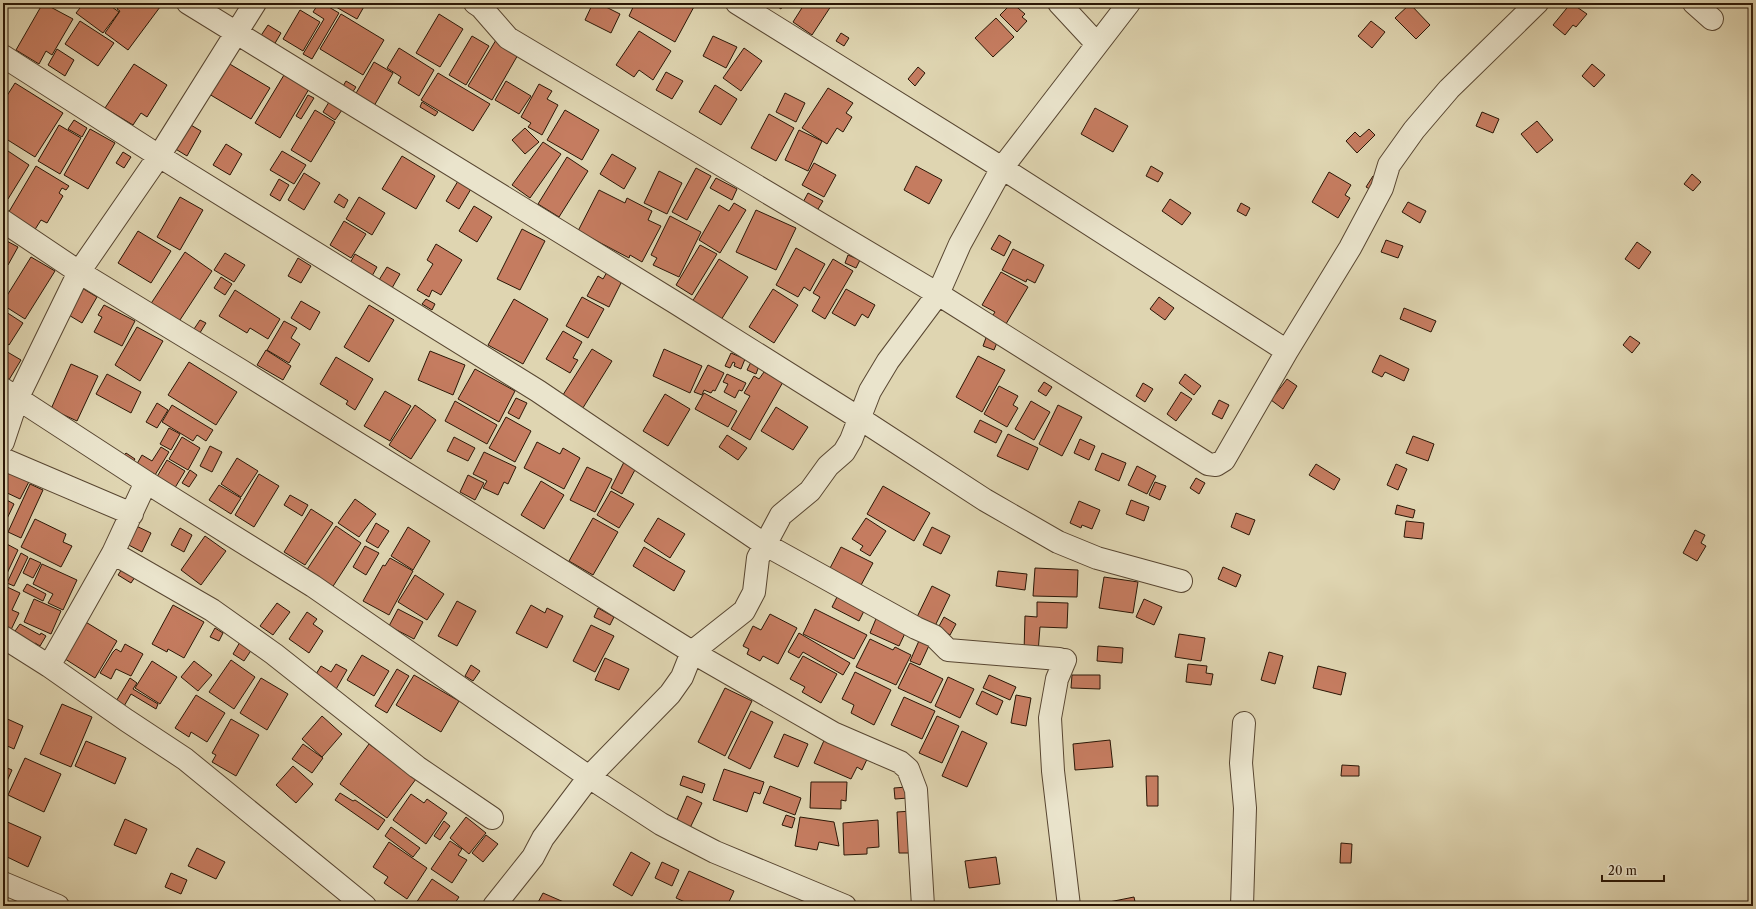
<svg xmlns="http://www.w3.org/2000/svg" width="1756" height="909" font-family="'Libre Caslon Text',serif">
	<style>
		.building { fill: #c57c60; stroke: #2b1706 }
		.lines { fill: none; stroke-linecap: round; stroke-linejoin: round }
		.minor-casing { stroke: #584631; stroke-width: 24 }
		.minor { stroke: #eae4cc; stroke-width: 22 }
	</style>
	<rect width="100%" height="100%" fill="#dfd5b1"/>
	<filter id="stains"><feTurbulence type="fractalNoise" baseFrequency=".005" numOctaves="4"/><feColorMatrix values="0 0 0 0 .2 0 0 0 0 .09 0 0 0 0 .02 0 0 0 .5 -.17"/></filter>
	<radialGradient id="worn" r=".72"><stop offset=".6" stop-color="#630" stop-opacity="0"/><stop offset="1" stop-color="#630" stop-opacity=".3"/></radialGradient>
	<path class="building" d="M43 3 73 19 52 55 46 51 39 64 16 50Z
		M84 3H115L112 7 119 12 103 33 76 13Z
		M122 3H163L128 50 105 33 120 11 117 9Z
		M319 3H322L339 13 312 59 303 54 324 19 313 12Z
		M339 3H366L357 19 336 7Z
		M593 3H598L620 14 611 33 585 20Z
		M635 3H696L675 42 629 16Z
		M772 3H784L781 9Z
		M805 3H833L812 35 793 22Z
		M1012 3 1025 14 1022 17 1027 21 1017 32 1000 15Z
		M1571 3 1587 14 1576 27 1573 25 1565 35 1553 25Z
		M1410 4 1430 25 1416 39 1395 18Z
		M300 10 320 22 303 51 283 39Z
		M341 14 384 40 363 75 320 49Z
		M439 14 463 29 440 67 416 53Z
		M996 18 1014 37 993 57 975 38Z
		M80 21 114 43 98 66 65 44Z
		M1371 21 1385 32 1372 48 1358 36Z
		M268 25 281 33 274 45 260 37Z
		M639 31 671 51 653 80 639 70 634 77 616 65Z
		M841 33 849 38 844 46 836 41Z
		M472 36 489 46 466 85 449 75Z
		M713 36 737 47 726 68 703 56Z
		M496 40 519 53 492 100 468 86Z
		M399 48 434 70 419 96 398 83 401 77 387 68Z
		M744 48 762 61 741 91 723 78Z
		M57 49 74 60 65 76 48 65Z
		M374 62 393 73 374 106 355 95Z
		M228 63 270 88 251 119 209 94Z
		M134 64 167 85 147 117 141 113 133 125 105 108Z
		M1592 64 1605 75 1594 87 1582 76Z
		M918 67 925 73 915 86 908 79Z
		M666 72 683 81 672 99 656 90Z
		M438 73 490 104 473 131 421 100Z
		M284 75 309 89 280 138 255 123Z
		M346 81 356 87 352 93 342 88Z
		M506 81 531 96 519 114 495 100Z
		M15 83 63 113 35 157 3 137V102Z
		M539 84 552 91 547 99 558 105 542 135 528 127 531 123 521 117Z
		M715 85 737 99 721 125 699 112Z
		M828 88 853 103 846 113 852 117 843 132 837 128 827 144 802 128Z
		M785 93 805 103 796 122 776 112Z
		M308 95 314 98 301 119 296 116Z
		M329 102 342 110 335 120 323 112Z
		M422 102 438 112 435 116 420 107Z
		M1095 108 1128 126 1113 152 1081 134Z
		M315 110 335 122 311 162 291 150Z
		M565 110 599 130 582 160 547 140Z
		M1482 112 1499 119 1493 133 1476 126Z
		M769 114 794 128 776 161 751 148Z
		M74 120 87 128 82 137 68 129Z
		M184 121 201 131 187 156 169 145Z
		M1537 121 1553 140 1537 153 1521 134Z
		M59 125 81 138 60 174 38 161Z
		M525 128 539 142 525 154 512 140Z
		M90 129 115 143 88 189 64 175Z
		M1369 129 1375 135 1357 153 1346 141 1355 132 1360 137Z
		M799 130 822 141 808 171 785 160Z
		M543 142 561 154 530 198 512 185Z
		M226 144 242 154 230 175 213 165Z
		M8 151 29 165 8 199 3 195V159Z
		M282 151 306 165 294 184 270 170Z
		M123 152 131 157 124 168 116 163Z
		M612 154 636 168 624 189 600 174Z
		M402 156 435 176 416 209 382 189Z
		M567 157 588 171 559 217 538 204Z
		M814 163 836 175 824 197 802 185Z
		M36 166 69 186 66 190 62 188 59 193 63 196 47 223 41 220 34 231 7 215Z
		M916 166 942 180 929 204 904 190Z
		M1151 166 1163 173 1158 182 1146 176Z
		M696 168 711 176 687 220 672 212Z
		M659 171 682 183 667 214 644 203Z
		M1329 172 1351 185 1345 195 1350 198 1338 218 1312 202Z
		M304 173 320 183 304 210 288 200Z
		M1692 174 1701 182 1693 191 1684 184Z
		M1373 176 1381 181 1375 192 1366 187Z
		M716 178 737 189 732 200 710 188Z
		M279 179 289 185 280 201 270 195Z
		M458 181 471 189 459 209 446 201Z
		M599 190 625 203 627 198 652 211 648 220 661 226 642 262 630 255 629 258 578 231Z
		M808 193 823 201 815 214 801 206Z
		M339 194 348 200 344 208 334 202Z
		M180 197 203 210 180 250 157 237Z
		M359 197 385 213 372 235 346 219Z
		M1170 199 1191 213 1182 225 1162 211Z
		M1408 202 1426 211 1420 223 1402 212Z
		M734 203 746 210 720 253 699 240 719 205 729 211Z
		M1241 203 1250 208 1246 216 1237 211Z
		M474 206 492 217 477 242 459 231Z
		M756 210 796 228 776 270 736 252Z
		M670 216 701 232 679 277 653 265 657 258 651 255Z
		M344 221 366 234 351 258 330 245Z
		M522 229 545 241 520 290 497 279Z
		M138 231 171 251 151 283 118 263Z
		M999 235 1011 242 1004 256 991 249Z
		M3 239 18 247 8 265 3 263Z
		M1386 240 1403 246 1398 258 1381 252Z
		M1637 242 1651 252 1639 269 1625 259Z
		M436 244 462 260 441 295 432 290 429 297 417 290 433 264 427 260Z
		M700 245 717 254 692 295 676 285Z
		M796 248 825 264 810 291 804 287 798 297 776 285Z
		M1013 249 1044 265 1035 283 1027 279 1026 282 1002 270Z
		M185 252 212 271 178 323 150 305Z
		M225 253 245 265 234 282 214 270Z
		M355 254 377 267 372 276 350 263Z
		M848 255 860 260 856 268 845 263Z
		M31 257 55 271 25 319 3 305V302Z
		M298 258 311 266 301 283 288 276Z
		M719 259 748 277 721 320 692 302Z
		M833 259 853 271 825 319 812 311 820 297 813 293Z
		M387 267 400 274 392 288 379 280Z
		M607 272 622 281 609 307 587 296 598 276 603 279Z
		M1001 272 1028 287 1003 329 989 321 995 312 982 305Z
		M221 277 232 284 225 295 214 288Z
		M82 288 97 297 82 323 67 314Z
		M773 289 798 305 774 343 749 327Z
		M846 289 875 305 868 318 862 314 855 326 832 313Z
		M235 290 280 319 268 339 250 328 247 333 219 316Z
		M582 297 604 309 588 338 566 326Z
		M1159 297 1174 308 1165 320 1150 309Z
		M426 299 435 304 432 310 422 304Z
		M514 299 548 319 523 364 488 345Z
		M301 301 320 312 310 330 291 318Z
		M104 305 135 321 122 346 94 332 102 317 98 315Z
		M369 305 394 320 369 362 344 347Z
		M1404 308 1436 321 1431 332 1400 319Z
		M3 310 23 323 9 345 3 341Z
		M200 320 206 323 198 336 192 332Z
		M284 321 297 328 291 338 300 344 289 363 267 350Z
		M137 327 163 341 140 381 115 365Z
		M563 331 582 342 573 358 578 360 570 373 546 359Z
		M987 335 998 340 994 350 983 346Z
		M1630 336 1640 343 1632 353 1623 345Z
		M592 349 612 361 581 411 561 398Z
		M664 349 702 366 690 393 653 376Z
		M4 350 21 360 7 383 3 381Z
		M266 350 291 366 283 380 257 365Z
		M430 351 465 365 453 395 418 380Z
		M731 353 745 359 741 369 734 366 735 363 733 362 730 368 725 366Z
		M1380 355 1409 369 1404 381 1385 372 1382 377 1372 372Z
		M978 356 1005 370 982 412 956 397Z
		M336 357 373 379 355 410 346 404 348 401 320 384Z
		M189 362 237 392 216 425 168 395Z
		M751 362 759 366 756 374 747 370Z
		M71 364 98 376 77 421 51 409Z
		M708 365 724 373 715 391 713 390 711 393 704 390 702 395 694 392Z
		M475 369 515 391 499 422 458 399Z
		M764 372 783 382 750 440 731 429 750 396 744 393 754 376 759 379Z
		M107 374 141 392 131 413 96 394Z
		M727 374 746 383 742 391 739 390 735 398 724 392 728 384 723 382Z
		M1185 374 1201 386 1194 395 1179 383Z
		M1287 379 1297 386 1283 409 1271 400Z
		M1044 382 1052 387 1046 396 1038 391Z
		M1143 383 1153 389 1145 402 1136 396Z
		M999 386 1018 396 1013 405 1018 408 1007 427 984 414Z
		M385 391 411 406 390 441 364 426Z
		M1181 392 1192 399 1176 421 1167 414Z
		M704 393 737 411 728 427 695 409Z
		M665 394 690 409 668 446 643 431Z
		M516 398 527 403 519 419 508 413Z
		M1219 400 1229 405 1222 419 1212 414Z
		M455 401 497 425 487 444 445 421Z
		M1031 401 1050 412 1034 440 1015 429Z
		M157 403 168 410 157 428 146 422Z
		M172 405 213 430 206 441 197 435 193 441 162 422Z
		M415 405 436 420 411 459 389 445Z
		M1058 405 1082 417 1062 456 1039 444Z
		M776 407 808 427 793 450 761 431Z
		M506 417 531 431 515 462 489 448Z
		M980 420 1002 431 996 443 974 432Z
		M169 428 180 434 171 450 160 444Z
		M1008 434 1038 448 1028 470 997 456Z
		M727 435 747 448 738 460 719 447Z
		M1413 436 1434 444 1428 461 1406 453Z
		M182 437 200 448 188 470 169 459Z
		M454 437 475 448 468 461 447 451Z
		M1080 439 1095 446 1089 460 1074 453Z
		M537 442 560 454 563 448 580 458 564 489 524 468Z
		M210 446 222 452 212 472 200 466Z
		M161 447 169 452 152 480 134 469 142 455 152 461Z
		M484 452 516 467 508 484 504 482 498 495 483 488 487 481 473 474Z
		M126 453 135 459 130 466 121 459Z
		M1102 453 1126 463 1119 481 1095 470Z
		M237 458 258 471 241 497 221 484Z
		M167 460 185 471 173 491 155 480Z
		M624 462 636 468 622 494 611 488Z
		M3 464 33 474 20 499 3 491Z
		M1316 464 1340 479 1334 490 1309 475Z
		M1396 464 1407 469 1398 490 1387 485Z
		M1137 466 1156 476 1147 494 1128 485Z
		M587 467 612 479 595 512 570 500Z
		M190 470 197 475 189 487 182 483Z
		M259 474 279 486 254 527 235 515Z
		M468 475 484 483 475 500 460 492Z
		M1196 478 1205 483 1199 494 1190 488Z
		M541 481 564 495 544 529 521 515Z
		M1155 482 1166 486 1160 500 1149 495Z
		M30 484 43 490 21 538 8 532Z
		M219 485 241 498 231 514 209 500Z
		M883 486 930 513 914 541 867 514Z
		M611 491 634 504 619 528 597 515Z
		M290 495 308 505 302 516 284 505Z
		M3 498 14 504 3 527Z
		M355 499 376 514 359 537 338 523Z
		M1131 500 1149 507 1144 521 1126 514Z
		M1079 501 1100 510 1092 529 1082 525 1081 528 1070 523Z
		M1397 505 1415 510 1413 518 1395 514Z
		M311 509 333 523 305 565 284 552Z
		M1236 513 1255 520 1249 535 1231 527Z
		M593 518 618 532 593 575 569 561Z
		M658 518 685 534 670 558 644 541Z
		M866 518 886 531 870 556 860 550 863 546 852 539Z
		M35 519 66 534 63 542 72 546 61 567 21 547Z
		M1406 521 1424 523 1422 539 1404 537Z
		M376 523 389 531 378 548 366 541Z
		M132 524 151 533 142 552 123 542Z
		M336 526 361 543 328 594 302 577Z
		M408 527 430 541 413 570 391 556Z
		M932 527 950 536 941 554 923 545Z
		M180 528 192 535 184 552 171 545Z
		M1695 530 1705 535 1701 543 1706 546 1697 561 1683 553Z
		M205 536 226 551 201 585 181 570Z
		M3 542 18 550 3 582Z
		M365 546 379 553 366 575 353 567Z
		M644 547 685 571 674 591 633 566Z
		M841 547 873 563 860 587 829 570Z
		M21 553 28 557 14 586 7 583Z
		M30 558 41 563 33 578 23 573Z
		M390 558 413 571 389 615 363 601 383 565 385 566Z
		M42 564 77 580 63 610 48 603 53 594 33 584Z
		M124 566 137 574 131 583 118 575Z
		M1223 567 1241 575 1236 587 1218 579Z
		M1035 568 1078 570 1077 597 1033 596Z
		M998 571 1027 574 1025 590 996 586Z
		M415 575 444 594 427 620 398 602Z
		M1104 577 1138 582 1133 613 1099 608Z
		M27 584 46 594 43 601 23 591Z
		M5 586 20 593 12 610 19 613 10 632 3 627V591Z
		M932 586 950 595 935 626 917 617Z
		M839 593 866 607 859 621 832 607Z
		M34 599 61 611 51 634 24 622Z
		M1144 599 1162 607 1154 625 1136 617Z
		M457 601 476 611 457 646 438 636Z
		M1037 602 1068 603 1067 628 1040 627 1038 653 1024 652 1025 616 1037 617Z
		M277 603 290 612 273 635 260 626Z
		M173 605 204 622 184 658 168 649 167 652 152 644Z
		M531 605 545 613 547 608 563 616 547 648 516 633Z
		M598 608 614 617 610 625 594 617Z
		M398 609 423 622 414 639 389 626Z
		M815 609 867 635 854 659 803 634Z
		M307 612 317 619 313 624 323 631 309 653 289 639Z
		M770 614 797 628 778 664 763 656 760 661 747 654 749 649 743 646 753 626 761 630Z
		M878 614 908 627 899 646 870 633Z
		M944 617 956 624 950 635 938 628Z
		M84 621 117 641 95 678 62 657Z
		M20 624 40 635 41 633 46 636 40 646 35 643 30 651 13 634Z
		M591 625 614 636 595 672 573 661Z
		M215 628 223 633 219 641 210 637Z
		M799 633 850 663 843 675 803 652 799 658 788 652Z
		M922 634 932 639 920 665 910 661Z
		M1179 634 1205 638 1201 661 1175 657Z
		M870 639 893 650 895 647 911 655 896 685 856 667Z
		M240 642 252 649 244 661 233 654Z
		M125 644 143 654 131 676 116 669 111 679 100 673 113 652 116 649 121 652Z
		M1098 646 1123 648 1122 663 1097 661Z
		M3 651 8 653 3 663Z
		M1269 652 1283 656 1275 684 1261 680Z
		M362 655 389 671 374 696 347 680Z
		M803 656 837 674 821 703 802 692 805 687 790 679Z
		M605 658 629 669 619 690 595 680Z
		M231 660 255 677 234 709 209 692Z
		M152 661 177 677 160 704 135 688Z
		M194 661 212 675 198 691 181 677Z
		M910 663 943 679 931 703 898 688Z
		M336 664 347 670 335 691 313 679 321 666 331 672Z
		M1188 664 1207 666 1206 673 1213 674 1211 685 1186 682Z
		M471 665 480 671 473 681 465 676Z
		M1318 666 1346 673 1341 695 1313 688Z
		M397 669 409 676 387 713 375 706Z
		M855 672 891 690 874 725 851 713 854 705 842 699Z
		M414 675 459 701 441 732 396 705Z
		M989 675 1016 687 1010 700 983 688Z
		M1072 675H1100V689L1071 688Z
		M948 677 974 689 960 718 935 706Z
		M130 678 137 683 133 689 158 704 156 709 131 694 123 708 115 703Z
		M261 678 288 694 267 730 240 713Z
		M725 688 752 701 725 756 698 742Z
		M982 691 1003 701 997 715 976 704Z
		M196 695 225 713 207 742 191 732 189 737 175 728Z
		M1016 695 1031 698 1026 726 1011 723Z
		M904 697 935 711 922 739 891 725Z
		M62 704 92 717 71 767 40 754Z
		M751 711 773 722 750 769 728 758Z
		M322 716 342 734 322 757 302 739Z
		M937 716 959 726 942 763 919 753Z
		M3 717 23 726 14 749 3 744Z
		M231 719 259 735 236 776 212 762 216 755 212 753Z
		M962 731 987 743 967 787 942 776Z
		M784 734 808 744 798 767 774 757Z
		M826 736 869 755 862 770 857 767 851 779 814 763Z
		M1110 740 1113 767 1075 770 1073 744Z
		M86 741 126 758 115 784 75 766Z
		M303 744 323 758 312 773 292 759Z
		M369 744 416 779 387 818 340 784Z
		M25 758 61 774 44 812 8 795Z
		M1342 765 1359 766V776H1341Z
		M3 766 12 770 3 790Z
		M293 766 313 784 296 803 276 785Z
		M724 769 764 782 760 794 754 792 747 812 713 800Z
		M683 776 705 784 702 793 680 785Z
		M1146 776H1158V806H1147Z
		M811 782H847L846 801 841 800V809L810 808Z
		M770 786 801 798 795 815 763 803Z
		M907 787 908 798 895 799 894 788Z
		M340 793 353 801 355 800 385 820 378 830 335 800Z
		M411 794 424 803 427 799 447 813 426 844 393 820Z
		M687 796 702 803 690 828 676 822Z
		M912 811 913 853H899L897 812Z
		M786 815 795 818 792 828 782 825Z
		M466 817 486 833 469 854 450 838Z
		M800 817 834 822 839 846 819 842 817 850 795 846Z
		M125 819 147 829 136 854 114 845Z
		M3 820 41 837 28 867 3 855Z
		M878 820 879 847 867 848V854L844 855 843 823Z
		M444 821 450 826 440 840 434 836Z
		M391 827 420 848 413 857 385 836Z
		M486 835 498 844 483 862 472 853Z
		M450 841 462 849 458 855 467 860 452 883 431 869Z
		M389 842 427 868 407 899 384 883 388 877 373 867Z
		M1341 843 1352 844 1351 863H1340Z
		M197 848 225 862 216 879 188 866Z
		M631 852 650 863 632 896 613 885Z
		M996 857 1000 884 969 888 965 861Z
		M662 862 679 870 672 886 655 878Z
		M689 871 734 891 727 906H694L676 898Z
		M171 873 187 880 181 894 165 887Z
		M432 879 459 897 453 906H414Z
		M543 893 573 906H536Z
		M1134 897 1136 906H1089Z"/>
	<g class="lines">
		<defs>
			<path id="minor" d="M188 3 676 303 859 418 985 500 1058 542 1097 558 1181 581
				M475 3 481 7 508 38 938 294 1208 464 1216 465 1224 460 1287 351 1350 248 1382 188 1389 165 1414 130 1449 89 1537 3
				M737 3 1002 168 1287 351
				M1059 3 1097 44
				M1694 3 1712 19
				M3 56 159 156 538 391 764 544 916 628 934 636 948 650 1059 659 1064 661 1065 660 1057 679 1050 718 1053 771 1069 906
				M3 221 79 272 240 370 692 652 833 733 900 762 908 769 916 790 923 906
				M3 389 146 482 313 586 589 777 661 824 715 852 845 906
				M3 442 18 397 79 272 159 156 255 3
				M3 459 132 514
				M113 553 212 610 274 654 417 767 492 818
				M3 637 49 666 126 720 185 759 365 906
				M49 666 113 553 146 482
				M3 883 58 906
				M494 906 533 857 543 838 589 777 670 694 682 677 692 652 744 611 754 592 758 558 781 515 810 491 828 466 844 452 851 440 870 391 888 361 938 294 960 244 1002 168 1129 3
				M1242 906 1245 808 1241 763 1244 723"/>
		</defs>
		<use href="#minor" class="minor-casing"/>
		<use href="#minor" class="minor"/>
	</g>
	<rect width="1756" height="909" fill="none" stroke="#dfd5b1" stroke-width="16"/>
	<rect x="4" y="4" width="1748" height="901" fill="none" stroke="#2b1706" stroke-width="2"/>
	<rect x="8" y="8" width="1740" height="893" fill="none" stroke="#2b1706"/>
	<path d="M1602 875v6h62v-6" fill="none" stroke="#2b1706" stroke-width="2"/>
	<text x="1608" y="875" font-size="12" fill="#2b1706" stroke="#eae4cc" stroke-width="3" paint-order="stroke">20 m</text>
	<rect width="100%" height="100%" filter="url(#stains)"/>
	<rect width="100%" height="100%" fill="url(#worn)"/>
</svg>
